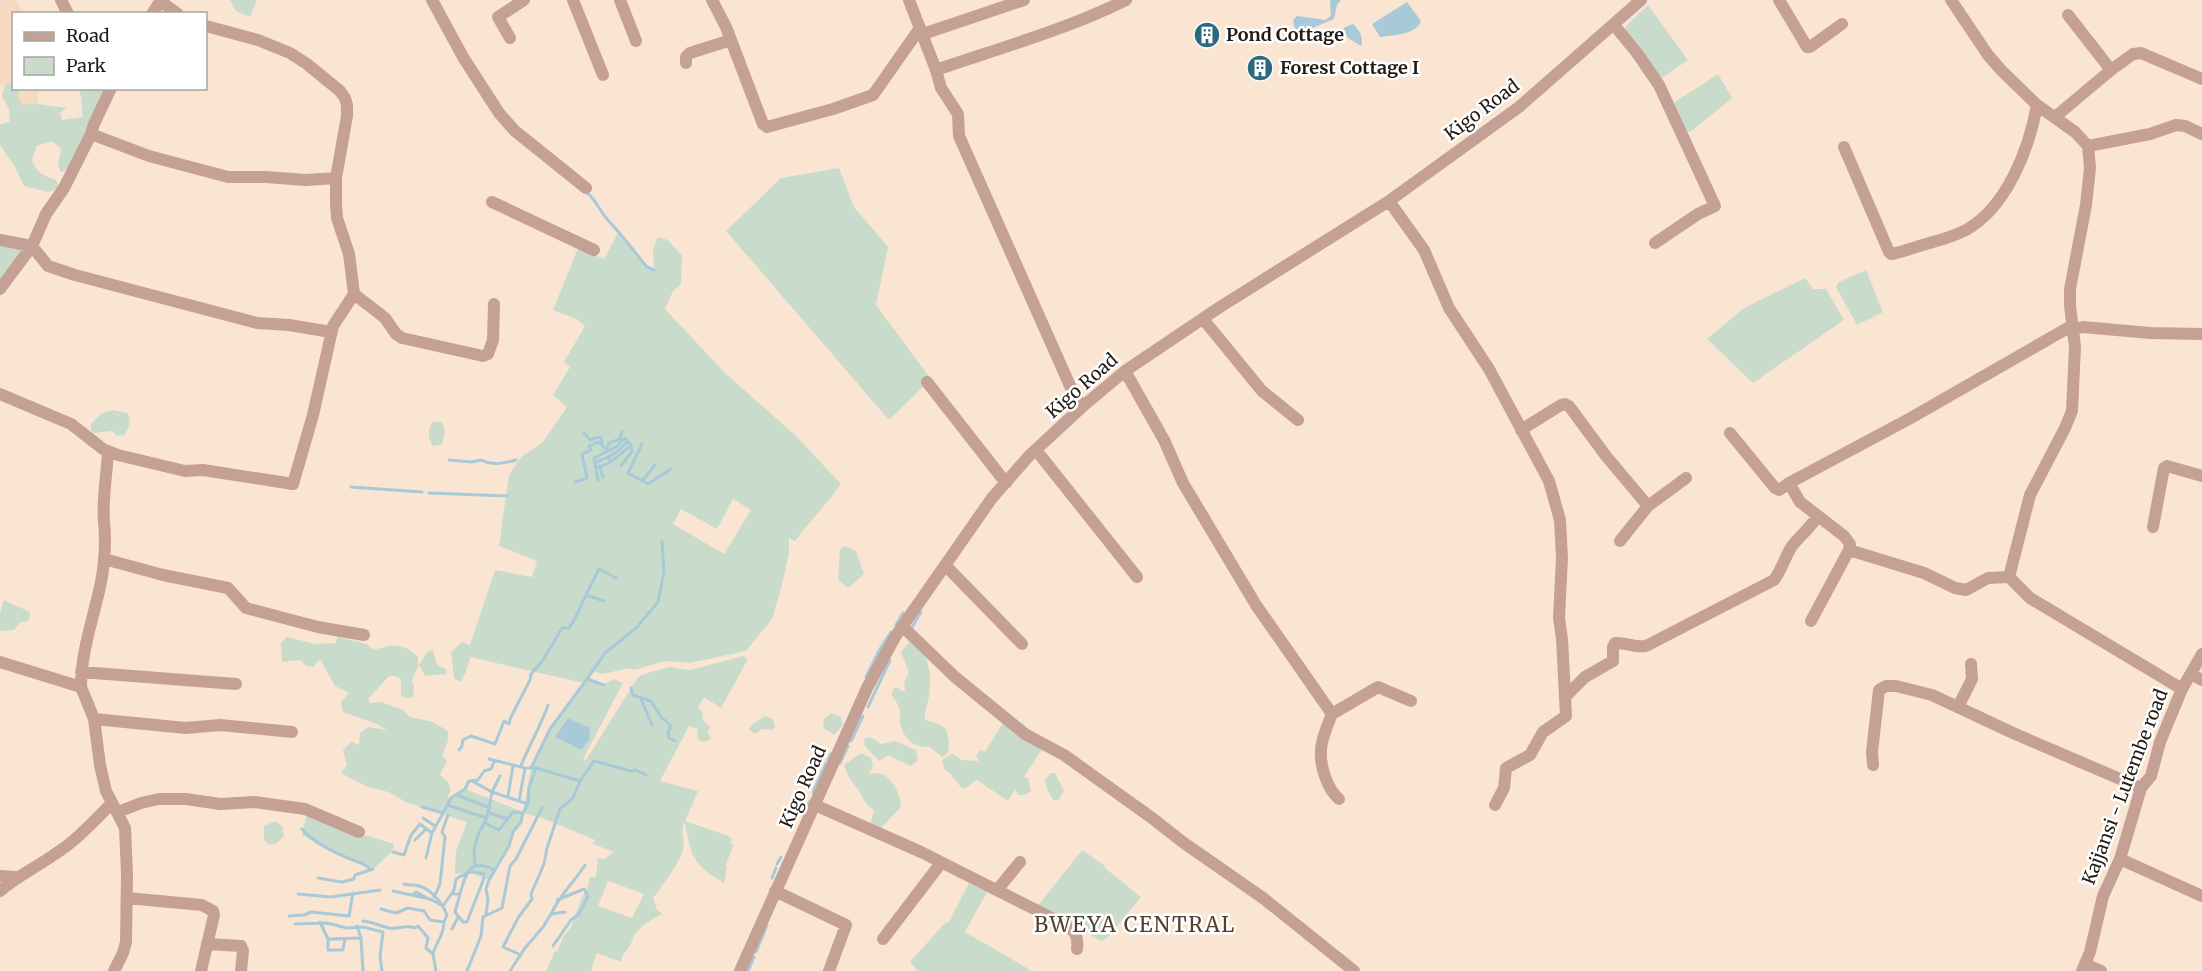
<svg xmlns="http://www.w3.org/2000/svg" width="2202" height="971" font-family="Merriweather,serif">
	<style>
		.built { fill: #f5dac1 }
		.green { fill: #c9dccc; fill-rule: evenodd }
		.water { fill: #a8cad8 }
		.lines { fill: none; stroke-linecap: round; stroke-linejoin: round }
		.stream { stroke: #a8cad8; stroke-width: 3 }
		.minor { stroke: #c5a195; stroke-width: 12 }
		.labels { text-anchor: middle; stroke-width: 5; stroke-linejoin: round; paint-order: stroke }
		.poi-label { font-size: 18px; font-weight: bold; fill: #221b14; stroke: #fff; text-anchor: start }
		.street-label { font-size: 18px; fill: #221b14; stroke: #fff }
		.quarter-label { font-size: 21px; letter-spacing: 1.5px; fill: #524131; stroke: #fff }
	</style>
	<rect width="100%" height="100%" fill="#fae5d2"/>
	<path class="built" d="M0 0H15L24 13 14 14V88L38 89V104L14 113 5 85 0 86Z"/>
	<path class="green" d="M230 0H257L250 17 236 11Z
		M1648 5 1688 60 1659 80 1624 31 1626 26Z
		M1718 74 1732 98 1693 130 1687 133 1672 104Z
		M13 83 14 88 21 89 17 96 23 106 30 103 67 108 60 113 62 120 83 117 81 96 78 89H109L68 168 61 173 58 165 61 149 52 141 37 146 32 160C36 173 44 176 56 180L60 188 48 192 24 186 15 167 0 145V125L10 121 9 109 2 96 5 84Z
		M839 168 854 207 888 247 876 305 931 379 889 420 726 231 781 178Z
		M619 231 647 267 654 270 653 250 658 237 668 240 682 256 681 284 673 291 665 309 724 372 797 437 841 484C827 504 810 521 795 541L789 538V553L780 593 772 619 746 651 690 663 665 661 634 670 630 668 602 674 593 671 587 678 603 685 614 679 623 683 583 759 586 760 638 677 644 674 669 667 690 670 743 656 748 659 721 708 704 697 698 708 702 711 703 721 711 727 707 731 711 738 707 741 701 742 697 737 698 729 689 726 660 781 698 791 685 821 729 836 732 839 730 844 734 845 725 866 727 867 724 883C709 874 694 864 690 847 688 839 687 830 684 822 680 835 685 839 683 850 682 859 659 891 653 898L657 910 663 914C655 917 642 925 636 933 633 936 632 942 630 946 626 952 622 954 621 962L597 953 591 970 593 971H546L555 951 557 952 563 937 571 927 582 897 588 887 590 877H596L598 858 604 859 614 852 593 844 595 840 542 818 523 813C521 823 516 826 512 835 506 851 498 865 489 880L468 872 455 874 456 851 467 822 406 802 388 792 365 786 341 773 347 765 343 750 351 742 359 745 360 733 368 727 387 730 377 724 343 712 341 702 349 693 335 686 320 659 313 667 306 666 301 660 282 662 281 643 287 637 316 644 335 643 338 637 367 644 374 650C391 644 405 643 418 657V667L412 680 414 687 413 697 405 698 401 696V679L395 676H389L368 699 370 703 381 702 403 710 410 717 433 722 448 731V741L442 755 447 761 440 775 448 782 451 790 448 796 449 800 465 789 523 812 531 768 550 729 583 683 470 657 466 672 460 682 454 678 451 652 462 642 470 645 495 570 532 577 537 561 499 546 509 475 521 457 542 443 567 407 553 395 570 367 564 362 585 326 576 319 553 310 578 248 604 259ZM733 499 751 510 724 554 673 524 681 509 717 529ZM608 881 644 894 632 918 598 906Z
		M0 242 28 245 0 286Z
		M1866 270 1883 312 1857 325 1836 287 1839 282Z
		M1805 278 1813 289H1826L1844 320 1753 383 1707 339 1744 308Z
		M112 410 127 413C132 422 129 427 124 435L117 436 112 431 95 433 91 431V424L101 414Z
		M432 422H442L445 431 442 444 433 446C427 438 428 430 432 422Z
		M845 546 856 551 864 574 848 588 838 580 840 549Z
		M4 600 30 612V616L27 622H21L14 630 0 631V613Z
		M909 642C930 650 932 675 929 696 928 705 924 710 925 720L939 724 946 729 949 741 948 753 942 757 930 747C913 748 903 738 900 722 899 717 901 711 899 707 897 703 894 698 891 694L895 687 905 692 904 683 909 672 901 652Z
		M433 650 437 665 446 669V674L425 676 419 665 427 652Z
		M831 713 841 717 843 725 834 735 823 728 824 719Z
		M765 716 773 719 775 727 772 730 762 729 755 734 749 729 751 725Z
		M1003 723 1042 749 1024 777 1028 778 1031 791 1024 795H1019L1015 790 1008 801 977 780 964 789C955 783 954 775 944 769L942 760 952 754 962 760 979 761 976 756 980 750 985 752Z
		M872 738 881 744 895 741 916 750 918 760 911 766 888 755 879 761 865 746 864 738Z
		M861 753 871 758 873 766 869 774C889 768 900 791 901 807L880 829 870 825 874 810C862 802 864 797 856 787 849 777 848 777 844 765Z
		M1050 773H1055L1064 791 1058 800H1053L1048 791 1045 781Z
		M307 813 359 835 369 836 394 844 392 852 373 869H370L365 864 325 849 302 835Z
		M275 821 283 827 284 836 277 843 270 845 264 840V826Z
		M1082 850 1105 866V868L1141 897 1107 938 1102 941 1037 907Z
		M969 883 987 892 965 932 1032 971H918L910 962 945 923 949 922Z"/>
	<path class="water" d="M1330 0H1341L1337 5 1334 19 1296 35 1293 20 1297 16 1326 20 1331 15Z
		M1407 2 1421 21C1416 35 1393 35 1380 37L1372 24Z
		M1353 24C1359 30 1364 37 1361 46L1348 38 1343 30 1345 27Z
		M568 718 590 728 589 740 581 750 555 737Z"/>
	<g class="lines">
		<path class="stream" d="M586 192C596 199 599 210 607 219 621 234 634 251 647 267L654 270
			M584 433 590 440 598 437 601 438 602 444
			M642 444 628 473 648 484 671 469
			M607 448 609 443 620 439 622 431
			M449 460 472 462 481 460C493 466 505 463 516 460
			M610 462 608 457 618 451 628 441
			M595 463 608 457
			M621 466 632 451 631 445
			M595 467C609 467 621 453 631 445L625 438 616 447 594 458 598 480
			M600 468 603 477
			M642 481 655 465
			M575 482 587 478 582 454 591 450 589 446 597 442 602 444 603 447 607 449
			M351 487 422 492
			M429 493 507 496
			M586 595 599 569 616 578
			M896 625 903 613
			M911 629 921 612
			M866 677 880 649 891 632
			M587 679 605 653 636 628 658 602 664 572 662 542
			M631 688 633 695 651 701 662 718 671 726 668 732 669 738 675 741
			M641 699 652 725
			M868 707 890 660
			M851 741 863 716
			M459 750 462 746 463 740 471 736 495 744 504 721 509 724 511 717 530 680 531 674 543 660 562 628H569C577 618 580 606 586 595L604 601
			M489 759 525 768H536L580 781
			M828 760 831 754
			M840 763 848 746
			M521 766C529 745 541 726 548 705
			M531 768 550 729 587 679 604 685
			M472 781 492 792 528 804 523 813 521 822 513 832 509 846 489 880 486 889 488 899 486 914
			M813 792 826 763
			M457 795 490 808
			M508 796 513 766
			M519 801 525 768
			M528 804 529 788 536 768
			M447 805 487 818
			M422 807 443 813 432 833
			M443 813 451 798 465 789 469 781 478 780 484 771 491 769 494 762
			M489 813 508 819
			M803 814 810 801
			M423 818 435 826
			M485 823 499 830 513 812 523 813
			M302 829C315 844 335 853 353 860 360 863 365 863 370 869
			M415 840 426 829
			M393 852 404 855 411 835 420 824 432 833 426 858
			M777 864 781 857
			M475 866 474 850 478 835 487 818 492 792 500 776
			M318 878 342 882 354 879 355 875 373 869
			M772 878 776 868
			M393 891 430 899 443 906 454 890 456 879C467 872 472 870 484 874
			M298 894 331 897 380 890
			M451 894H460C466 873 469 857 495 870
			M460 894 455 912 463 922H467L484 878
			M413 895 416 892 429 899
			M434 897 440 884 445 837 442 832 448 815
			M381 909 396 913 408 908 424 911 430 920 444 922 447 915C442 902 429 886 414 885 410 885 407 885 404 884
			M551 914C560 895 574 882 585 865
			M289 916 304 915 311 912 349 916 353 893
			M363 921C373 922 380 926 389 928 398 930 404 924 415 928L418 926 428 938 426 948 433 954 436 971
			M320 922 328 939V950H343L345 939
			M295 924 327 923 347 928 363 927 383 932 380 957 382 971
			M452 929 458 917
			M361 938 363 971
			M328 939 361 938 357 926
			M553 946 571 920 579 914 588 896 584 889 557 900
			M756 952 767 925
			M433 953C437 941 444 935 444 922
			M521 955 503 947 518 918 532 899 531 894 544 864 547 848 560 809 573 798 580 781 594 761 631 771 636 770 646 775
			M467 971 481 936 483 917 502 908 510 866 516 859 542 808
			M510 971 525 948 543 927 551 914 565 912
			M748 971 754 957"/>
		<path class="minor" d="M61 0 68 14
			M432 0 463 57 499 113 515 131 586 188
			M573 0 603 75
			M620 0 636 41
			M712 0 726 27 763 124 767 127 833 109 873 95 920 28
			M909 0 936 70C1000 48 1065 30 1126 0
			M1779 0 1807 47H1810L1842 24
			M1951 0 1988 55 2001 70 2037 105 2075 132 2088 146 2150 134 2176 125 2185 126 2202 134
			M160 1 178 14
			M152 14 161 0
			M1614 25 1637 53 1659 85 1715 206 1698 214 1655 243
			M923 34 1024 0
			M510 38 498 17 524 0
			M686 63V57L690 53 731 40
			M936 70 941 88 958 114 959 136 1071 388 1082 407
			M2111 70 2133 54 2141 53 2202 79
			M2055 117 2111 70 2068 15
			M91 134 149 156 228 177H266L306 180 336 178
			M1844 147 1889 252 1891 254C1899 253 1906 250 1913 248 1931 242 1949 239 1966 230 2007 207 2029 149 2037 105
			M1389 201 1424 250 1449 308 1489 369 1549 481 1560 520 1562 558 1559 618 1562 639 1566 716 1543 732 1530 755 1506 768 1504 788 1495 805
			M492 202 594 250
			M0 240 32 246 48 266 75 275 257 323 289 325 331 332
			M0 289 32 246 46 214 64 188 91 134 94 124 111 88
			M354 294 385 318 396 334 402 338 483 356 488 354 493 340 494 304
			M1203 319 1262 391 1298 420
			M2073 325 1909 419 1789 483 1800 502 1844 536 1850 544 1849 550 1924 573 1955 588 1966 590 1988 578 2009 577 2030 598 2182 689
			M2074 329 2083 327 2150 333 2202 334
			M1125 371 1164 440 1183 483 1256 605 1332 714 1378 687 1411 701
			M927 382 1006 483
			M0 394 71 424 103 449 118 455 185 471 203 470 293 484 313 415 333 326 354 294 349 254 337 218 336 204V178L347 116V105L345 98 340 91 307 64 290 53 258 40 206 26
			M1521 430 1561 405 1565 404 1569 406 1606 456 1648 506
			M1730 433 1775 488 1779 490 1789 483
			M1036 450 1137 577
			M2153 527 2164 468 2167 466 2202 476
			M1620 541 1648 506 1686 478
			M104 559 163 575 228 588 246 608 318 627 364 635
			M945 565 1022 644
			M2009 577 2030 495 2065 428 2072 411 2075 347 2070 306V289L2086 205 2090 168 2088 146
			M1811 621 1849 550
			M902 626 955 677 1025 734 1064 755 1152 818 1184 843 1263 898 1354 971
			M0 662 81 687 94 719 100 765 106 791 125 828 127 874 126 942 123 953 114 971
			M81 672 236 684
			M2191 674 2202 680
			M81 687C81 650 94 617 101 582 105 561 106 542 104 521 102 499 107 474 108 451
			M1565 697 1585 677 1613 661V647L1615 643C1626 642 1634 648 1646 646L1774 580C1782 569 1785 557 1792 546 1800 536 1810 528 1817 517
			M1958 707 1972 679 1971 664
			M1332 714C1328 724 1321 739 1321 751 1320 766 1327 789 1339 799
			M94 719 186 728 220 725 292 732
			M1873 765 1872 752 1879 690 1886 686H1896L1932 695 2013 733 2141 788
			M815 805 921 852 1056 920C1071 929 1079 930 1077 949
			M118 812 141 803 159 799H186L220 804 254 802 305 809 359 832
			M2120 859 2202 896
			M0 876 16 877
			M997 890 1020 862
			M0 891C17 876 37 867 55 854 77 840 94 821 112 803
			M775 891 846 925 829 971
			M127 898 202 905 213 911 214 915 201 971
			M883 939 941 863
			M207 944 241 946 243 951 241 971
			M2085 964 2101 971
			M740 971 867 688 895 637 992 498 1029 456 1082 407 1125 371 1220 307 1389 201 1519 107 1641 0
			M2082 971 2090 952 2103 896 2120 859 2141 788 2151 776 2160 742 2182 689 2202 654"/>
	</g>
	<defs>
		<symbol id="building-disc" viewBox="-11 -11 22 22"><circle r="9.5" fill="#2a6a7e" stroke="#fff"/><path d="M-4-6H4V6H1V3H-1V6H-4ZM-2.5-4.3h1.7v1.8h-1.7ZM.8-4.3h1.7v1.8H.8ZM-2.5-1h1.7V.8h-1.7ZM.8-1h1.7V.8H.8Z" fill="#fff"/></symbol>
	</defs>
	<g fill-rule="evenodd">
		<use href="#building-disc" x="1192" y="20" width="30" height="30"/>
		<use href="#building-disc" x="1245" y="53" width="30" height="30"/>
	</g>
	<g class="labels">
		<g class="poi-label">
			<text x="1226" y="41">Pond Cottage</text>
			<text x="1280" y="74">Forest Cottage I</text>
		</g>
		<g class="street-label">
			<text transform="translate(1482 110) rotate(-37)" y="6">Kigo Road</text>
			<text transform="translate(1082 386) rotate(-41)" y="6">Kigo Road</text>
			<text transform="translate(803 787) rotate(-66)" y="6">Kigo Road</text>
			<text transform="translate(2125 787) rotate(-69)" y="6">Kajjansi - Lutembe road</text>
		</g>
		<g class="quarter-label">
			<text x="1135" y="932">BWEYA CENTRAL</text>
		</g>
	</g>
	<rect x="12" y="12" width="195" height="78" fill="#ffffff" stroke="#a7a4a1" stroke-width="1.5"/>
	<rect x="24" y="32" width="30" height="9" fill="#c5a195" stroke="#a7a4a1" stroke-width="1.5"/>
	<text x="66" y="42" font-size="18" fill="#221b14">Road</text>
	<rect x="24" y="57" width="30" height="18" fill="#c9dccc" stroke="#a7a4a1" stroke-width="1.5"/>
	<text x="66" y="72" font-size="18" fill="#221b14">Park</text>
</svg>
